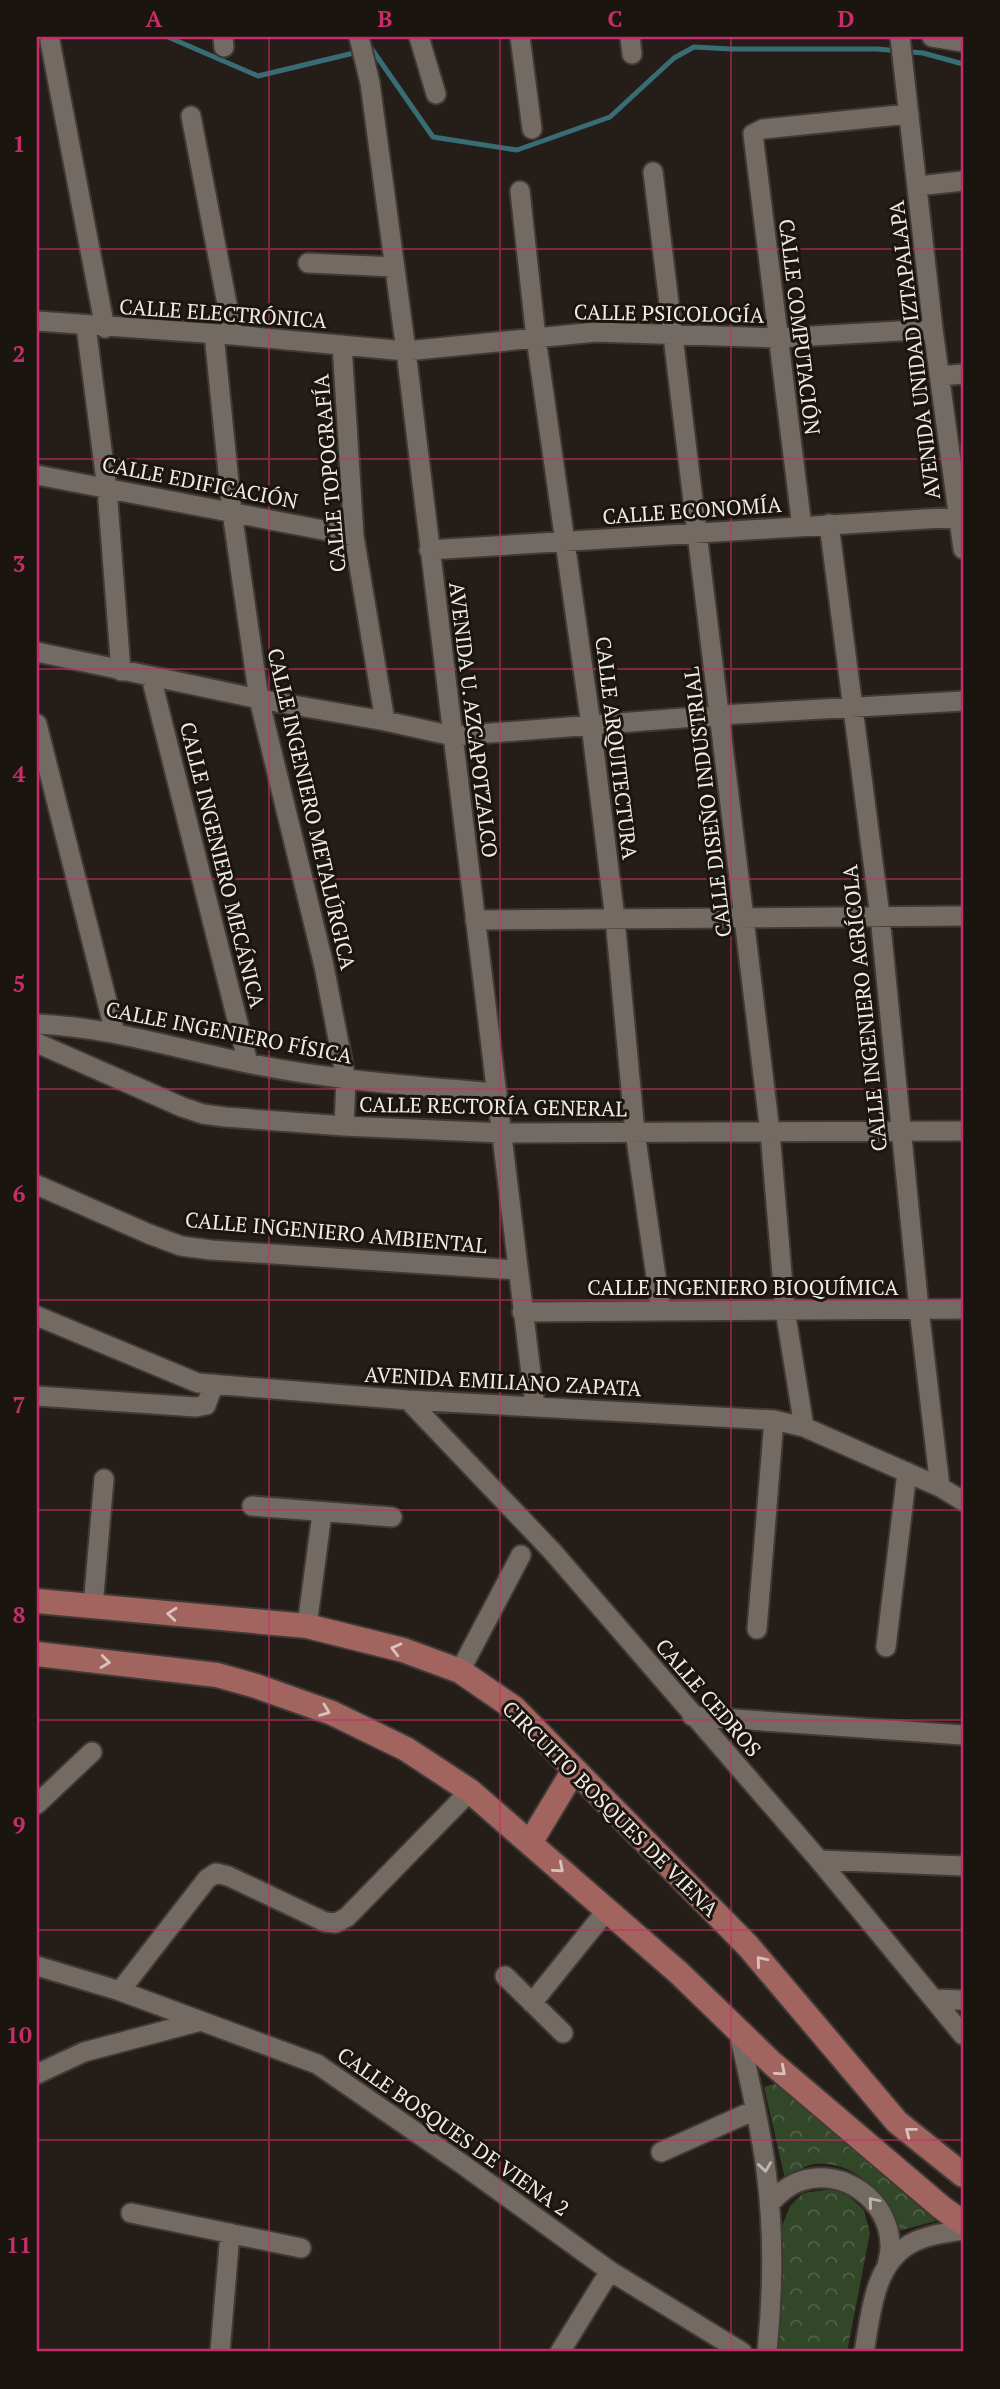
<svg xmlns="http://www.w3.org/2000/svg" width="1000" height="2389" font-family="'PT Serif',serif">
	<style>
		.park { fill: url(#park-crowns) }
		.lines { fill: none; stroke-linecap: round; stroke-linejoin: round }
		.stream { stroke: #386d76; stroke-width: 5 }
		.minor-casing { stroke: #403a36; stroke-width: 23 }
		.major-casing { stroke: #403a36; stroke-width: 28 }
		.minor { stroke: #736b63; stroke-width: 19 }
		.major { stroke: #a1645f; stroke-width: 24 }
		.oneway { stroke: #d8c2be }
		.oneway2 { stroke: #bdb7b2 }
		.grid { fill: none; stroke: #c62d69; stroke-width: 2; stroke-opacity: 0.55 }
		.labels { text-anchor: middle; stroke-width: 6; stroke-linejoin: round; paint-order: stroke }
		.street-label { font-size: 21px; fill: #efeae6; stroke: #1b150f }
		.neatline { fill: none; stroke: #c62d69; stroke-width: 2.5 }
		.grid-label { font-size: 23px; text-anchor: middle; font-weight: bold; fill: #c62d69 }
	</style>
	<defs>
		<pattern id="park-crowns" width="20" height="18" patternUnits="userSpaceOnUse" patternTransform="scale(1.75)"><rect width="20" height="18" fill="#324628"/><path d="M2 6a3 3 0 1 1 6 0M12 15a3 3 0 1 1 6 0" fill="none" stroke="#506147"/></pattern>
	</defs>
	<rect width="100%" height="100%" fill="#251e18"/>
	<path class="park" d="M777 2083 936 2221 891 2233C887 2194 857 2160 814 2164 805 2165 793 2174 785 2179L764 2087Z
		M840 2188 864 2210 870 2233 847 2352H773L781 2309 778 2236 790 2206 803 2193Z"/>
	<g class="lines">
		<path class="stream" d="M168 37 258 76 358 52
			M368 49 371 48 433 137 517 150 610 117 674 58 694 47 731 49H877L923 53 963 64"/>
		<defs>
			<path id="minor" d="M223 37 224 47
				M359 37 370 83 406 351 535 1406
				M419 37 436 94
				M520 37 532 129
				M630 37 632 54
				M900 37 933 329 963 549
				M932 37 963 42
				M50 41 105 328
				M191 116 233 335
				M653 172 770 1132 785 1310 804 1427
				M918 186 963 181
				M520 191 536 338 591 725 615 919 635 1132 661 1311
				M308 263 395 267
				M37 321 233 335 406 351 596 332 778 338 933 329
				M86 326 107 489 121 671
				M214 334 232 512 259 699 324 966 346 1080 344 1126
				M342 345 354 536 385 721
				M940 376 963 374
				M37 475 354 536
				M829 524 880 916 919 1309 940 1487
				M802 527 753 134 763 129 909 114
				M429 550 958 517
				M37 652 259 699 385 721 453 736 720 715 963 701
				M151 677 248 1063
				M37 724 115 1033
				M475 920 963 916
				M37 1024C109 1027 177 1049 247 1063 330 1080 413 1086 497 1093
				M37 1043 182 1107 203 1114 225 1117 344 1126 502 1133 963 1131
				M37 1185 149 1234 181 1246 211 1250 517 1270
				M522 1312 963 1309
				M37 1316 198 1383 408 1400 774 1420 804 1427 940 1487 963 1501
				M37 1396 196 1407 206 1405 214 1384
				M408 1400 552 1551 819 1860 963 2035
				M252 1506 392 1517
				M93 1606 104 1479
				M307 1626 322 1513
				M757 1629 774 1420
				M886 1647 907 1472
				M460 1671 521 1555
				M692 1716 963 1735
				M37 1804 92 1752
				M819 1860 963 1866
				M37 1966 120 1991 317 2064 462 2164 610 2271 742 2352
				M505 1976 563 2033
				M120 1991 207 1879 216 1873 228 1876 325 1922 336 1923 347 1917 470 1791
				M935 1999 963 2000
				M532 2003 607 1910
				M738 2028C748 2075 760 2122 766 2170 774 2230 773 2292 767 2352
				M37 2074 84 2052 201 2021
				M661 2152 755 2110
				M770 2203C779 2194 788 2185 801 2181 843 2167 889 2200 890 2244 891 2251 888 2259 887 2266
				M131 2213 301 2248
				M220 2352 230 2233
				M560 2352 610 2271
				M864 2352C871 2315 873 2265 910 2244 926 2235 945 2233 963 2230"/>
			<path id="major" d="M37 1601 307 1626 403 1650 460 1671 514 1708 748 1946 897 2122 963 2175
				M37 1654 217 1675 256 1686 332 1713 406 1749 470 1791 679 1973 773 2064 941 2207 963 2223
				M530 1843 574 1770"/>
		</defs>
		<use href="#minor" class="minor-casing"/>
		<use href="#major" class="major-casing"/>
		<use href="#minor" class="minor"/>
		<use href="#major" class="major"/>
	</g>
	<defs><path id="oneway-chevron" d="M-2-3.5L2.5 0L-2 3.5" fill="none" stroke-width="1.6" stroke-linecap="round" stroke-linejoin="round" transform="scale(1.75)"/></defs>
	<g class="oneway">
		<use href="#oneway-chevron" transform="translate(172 1614) rotate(-175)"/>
		<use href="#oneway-chevron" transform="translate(396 1649) rotate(-165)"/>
		<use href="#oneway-chevron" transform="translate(105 1662) rotate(7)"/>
		<use href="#oneway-chevron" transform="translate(325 1711) rotate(21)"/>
		<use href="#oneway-chevron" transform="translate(559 1868) rotate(41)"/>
		<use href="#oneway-chevron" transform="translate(761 1961) rotate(-130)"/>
		<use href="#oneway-chevron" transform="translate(781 2071) rotate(41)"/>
		<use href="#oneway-chevron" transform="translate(910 2132) rotate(-142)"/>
	</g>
	<g class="oneway2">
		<use href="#oneway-chevron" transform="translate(765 2167) rotate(82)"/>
		<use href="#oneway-chevron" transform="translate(873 2202) rotate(-130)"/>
	</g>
	<path class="grid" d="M269 37V2352M500 37V2352M731 37V2352M37 249H963M37 459H963M37 669H963M37 879H963M37 1089H963M37 1300H963M37 1510H963M37 1720H963M37 1930H963M37 2140H963"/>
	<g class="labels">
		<g class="street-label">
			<text transform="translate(223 314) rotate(4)" y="7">CALLE ELECTRÓNICA</text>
			<text transform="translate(669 314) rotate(1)" y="7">CALLE PSICOLOGÍA</text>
			<text transform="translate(799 327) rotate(83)" y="7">CALLE COMPUTACIÓN</text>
			<text transform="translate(915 350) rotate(-97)" y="7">AVENIDA UNIDAD IZTAPALAPA</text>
			<text transform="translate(330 473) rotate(-95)" y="7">CALLE TOPOGRAFÍA</text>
			<text transform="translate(200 483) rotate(11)" y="7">CALLE EDIFICACIÓN</text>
			<text transform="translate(692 511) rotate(-4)" y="7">CALLE ECONOMÍA</text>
			<text transform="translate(473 720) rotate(83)" y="7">AVENIDA U. AZCAPOTZALCO</text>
			<text transform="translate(616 748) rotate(83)" y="7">CALLE ARQUITECTURA</text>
			<text transform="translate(708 802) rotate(-97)" y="7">CALLE DISEÑO INDUSTRIAL</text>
			<text transform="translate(311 809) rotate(77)" y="7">CALLE INGENIERO METALÚRGICA</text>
			<text transform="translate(222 865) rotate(76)" y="7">CALLE INGENIERO MECÁNICA</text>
			<text transform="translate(865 1008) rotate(-96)" y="7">CALLE INGENIERO AGRÍCOLA</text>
			<text transform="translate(229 1033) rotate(11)" y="7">CALLE INGENIERO FÍSICA</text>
			<text transform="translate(493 1107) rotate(1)" y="7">CALLE RECTORÍA GENERAL</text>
			<text transform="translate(336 1233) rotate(5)" y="7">CALLE INGENIERO AMBIENTAL</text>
			<text x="743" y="1295">CALLE INGENIERO BIOQUÍMICA</text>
			<text transform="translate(503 1382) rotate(3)" y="7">AVENIDA EMILIANO ZAPATA</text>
			<text transform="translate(708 1698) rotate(49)" y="7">CALLE CEDROS</text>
			<text transform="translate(610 1809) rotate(45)" y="7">CIRCUITO BOSQUES DE VIENA</text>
			<text transform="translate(453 2132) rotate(35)" y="7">CALLE BOSQUES DE VIENA 2</text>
		</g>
	</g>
	<rect width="1000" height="2389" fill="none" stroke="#1b150f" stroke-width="77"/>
	<rect x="38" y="38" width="924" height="2312" class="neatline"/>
	<g class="grid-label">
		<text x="154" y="27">A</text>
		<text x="385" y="27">B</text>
		<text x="615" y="27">C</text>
		<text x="846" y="27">D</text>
		<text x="19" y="152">1</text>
		<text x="19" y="362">2</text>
		<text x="19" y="572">3</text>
		<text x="19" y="782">4</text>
		<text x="19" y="992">5</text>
		<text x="19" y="1202">6</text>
		<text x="19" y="1413">7</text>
		<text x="19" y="1623">8</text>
		<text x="19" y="1833">9</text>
		<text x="19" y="2043">10</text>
		<text x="19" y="2253">11</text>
	</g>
</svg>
